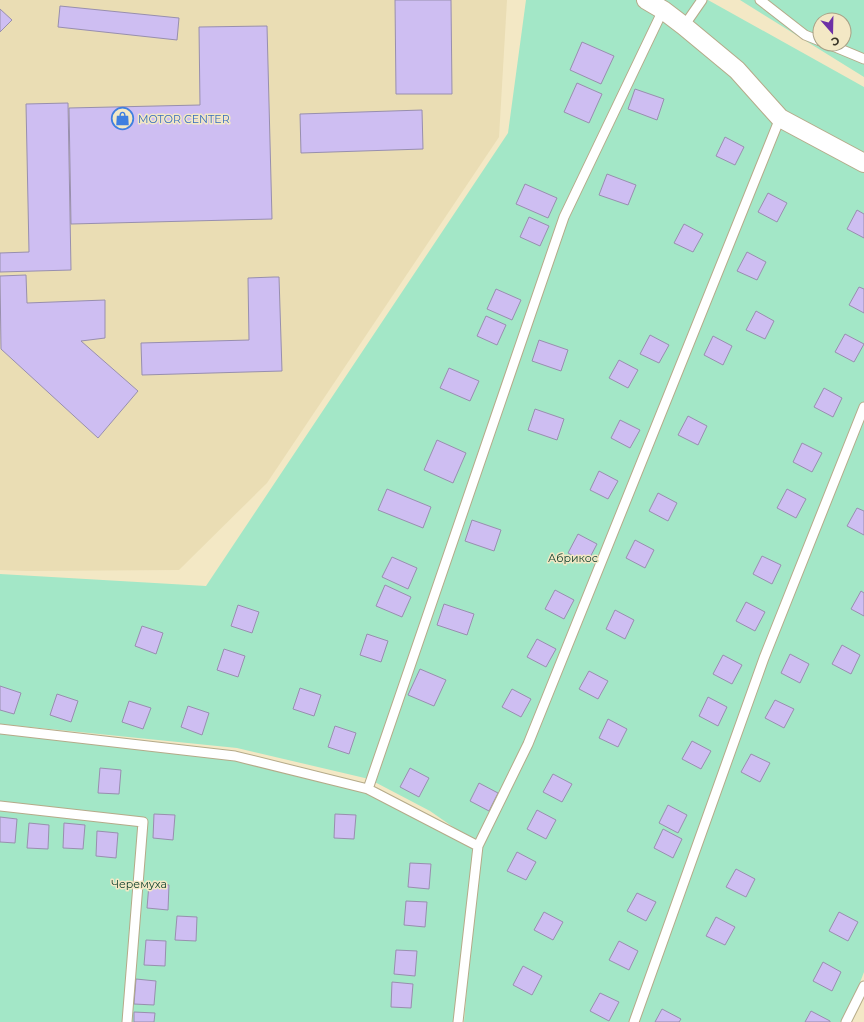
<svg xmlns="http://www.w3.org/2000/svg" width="864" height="1022" font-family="Montserrat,sans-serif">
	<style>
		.built { fill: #eaddb4 }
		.green { fill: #a3e7c7; fill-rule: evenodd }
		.building { fill: #cebef2; stroke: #988fae }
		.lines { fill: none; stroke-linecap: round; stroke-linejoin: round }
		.lane-casing { stroke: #b5aa89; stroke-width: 11 }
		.street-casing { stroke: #b5aa89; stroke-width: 20 }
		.lane { stroke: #fff; stroke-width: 9 }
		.street { stroke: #fff; stroke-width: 18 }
		.labels { text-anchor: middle; stroke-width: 3; stroke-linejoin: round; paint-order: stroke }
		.shop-label { font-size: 11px; fill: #366cbe; stroke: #f3e8c5; text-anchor: start }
		.park-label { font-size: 11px; fill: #11412f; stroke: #f3e8c5 }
	</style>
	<rect width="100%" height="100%" fill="#f3e8c5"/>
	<path class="built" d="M0 0H507L499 137 267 483 179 570 26 571 0 570Z"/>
	<path class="green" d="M526 0H708L864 87V972L845 1022H464L479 845 430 811 369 779 237 748 0 724V574L206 586 508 133Z
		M740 0H864V77ZM820 20H844V44H820Z
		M0 729 235 756 368 789 478 846 458 1022H0Z"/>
	<path class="building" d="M395 0H451L452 94H396Z
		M60 6 179 18 177 40 58 27Z
		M0 9 12 20 0 32Z
		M267 26 272 219 71 224 69 108 200 105 199 27Z
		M582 42 614 56 601 84 570 70Z
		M577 83 602 94 589 123 564 112Z
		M635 89 664 99 657 120 628 109Z
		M68 103 71 270 0 272V253L29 252 26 104Z
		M422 110 423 149 301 153 300 114Z
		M725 137 744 147 735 165 716 156Z
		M607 174 636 185 628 205 599 195Z
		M525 184 557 198 548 218 516 204Z
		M768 193 787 203 777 222 758 212Z
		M857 210 864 214V238L847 229Z
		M529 217 549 226 540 246 520 237Z
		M684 224 703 234 693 252 674 243Z
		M747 252 766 262 757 280 737 271Z
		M26 275 27 303 105 300V338L81 341 138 391 98 438 1 349 0 276Z
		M274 277H279L282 371 142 375 141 343 249 340 248 278Z
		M859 287 864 289V313L849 305Z
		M496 289 521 300 512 320 487 309Z
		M756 311 774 321 765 339 746 330Z
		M486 316 506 325 497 345 477 336Z
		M845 334 864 344 854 362 835 352Z
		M650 335 669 345 659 363 640 354Z
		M713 336 732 346 723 365 704 355Z
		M539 340 568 350 561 371 532 361Z
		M619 360 638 370 628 388 609 378Z
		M449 368 479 381 470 401 440 388Z
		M824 388 842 398 833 417 814 407Z
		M535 409 564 419 557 440 528 430Z
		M688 416 707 426 698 445 678 435Z
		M620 420 640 430 630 448 611 438Z
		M437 440 466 453 453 483 424 470Z
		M802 443 822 453 812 472 793 462Z
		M599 471 618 481 608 499 590 490Z
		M387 489 431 507 423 528 378 510Z
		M787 489 806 499 796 518 777 508Z
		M658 493 677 503 668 521 649 511Z
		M857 508 864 511V535L847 526Z
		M472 520 501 530 494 551 465 541Z
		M578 534 597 544 587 563 568 553Z
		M635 540 654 550 645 568 626 558Z
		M762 556 781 565 772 584 753 574Z
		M392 557 417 568 408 589 382 577Z
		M385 585 411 597 402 617 376 606Z
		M555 590 574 600 564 619 545 609Z
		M861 591 864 593V616L851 609Z
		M746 602 765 612 755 631 736 621Z
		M444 604 474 614 467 635 437 625Z
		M238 605 259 612 252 633 231 626Z
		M615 610 634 620 625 639 606 629Z
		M142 626 163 633 156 654 135 646Z
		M367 634 388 641 381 662 360 655Z
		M537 639 556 649 546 667 527 657Z
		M842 645 860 655 851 674 832 664Z
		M224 649 245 656 238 677 217 670Z
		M790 654 809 664 800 683 781 673Z
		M723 655 742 665 732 684 713 674Z
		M420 669 446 680 434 706 408 695Z
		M589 671 608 681 598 699 579 689Z
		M0 686 21 693 14 714 0 710Z
		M300 688 321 695 314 716 293 709Z
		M512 689 531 699 521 717 502 707Z
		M57 694 78 701 71 722 50 715Z
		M708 697 727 707 718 726 699 716Z
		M775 700 794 709 784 728 765 718Z
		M129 701 151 708 143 729 122 722Z
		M188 706 209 713 202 735 181 727Z
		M608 719 627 729 618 747 599 738Z
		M335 726 356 733 349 754 328 747Z
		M692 741 711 751 701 769 682 759Z
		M751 754 770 763 760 782 741 772Z
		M100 768 121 770 119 794 98 793Z
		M410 768 429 778 419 797 400 787Z
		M553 774 572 784 562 802 543 792Z
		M479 783 498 793 489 811 470 801Z
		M668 805 687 815 678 833 659 823Z
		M537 810 556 820 546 839 527 829Z
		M154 814 175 815 173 840 153 838Z
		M335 814 356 815 354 839 334 838Z
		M0 817 17 819 15 843 0 842Z
		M29 823 49 825 48 849 27 848Z
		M64 823 85 825 83 849 63 848Z
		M663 829 682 839 673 858 654 848Z
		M97 831 118 833 116 858 96 856Z
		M517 852 536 862 526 880 507 871Z
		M410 863 431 864 429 889 408 887Z
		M736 869 755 879 746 897 726 887Z
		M149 884 169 885 168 910 147 908Z
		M637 893 656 902 646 921 627 911Z
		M406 901 427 902 425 927 404 925Z
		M544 912 563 922 553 940 534 930Z
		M839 912 858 922 848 941 829 931Z
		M177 916 197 917 196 941 175 940Z
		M716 917 735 927 725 945 706 936Z
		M146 940 166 941 165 966 144 965Z
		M619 941 638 951 629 970 609 960Z
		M396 950 417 951 415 976 394 974Z
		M823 962 841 972 832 991 813 981Z
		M523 966 542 976 532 995 513 985Z
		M136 979 156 981 154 1005 134 1004Z
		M392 982 413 984 411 1008 391 1007Z
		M600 993 619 1002 609 1021 590 1011Z
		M662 1009 681 1019 679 1022H655Z
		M811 1011 830 1021V1022H805Z
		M134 1012 155 1013 154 1022H134Z"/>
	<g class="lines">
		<defs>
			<path id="lane" d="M760 0 805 35 820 41
				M684 26 702 0
				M828 44 864 59
				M0 729 235 756 368 789 478 846 458 1022
				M368 789 564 217 663 10
				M0 806 143 822 127 1022
				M478 846 528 744 780 118
				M634 1022 764 658 864 407
				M846 1022 864 986"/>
			<path id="street" d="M646 0 663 10 684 26 737 70 780 118 864 163"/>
		</defs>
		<use href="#lane" class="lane-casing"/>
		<use href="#street" class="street-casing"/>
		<use href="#lane" class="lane"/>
		<use href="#street" class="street"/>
	</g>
	<defs>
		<symbol id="shop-ring" viewBox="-11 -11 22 22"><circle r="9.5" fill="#f3e8c5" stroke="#3f7fe0" stroke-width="1.5"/><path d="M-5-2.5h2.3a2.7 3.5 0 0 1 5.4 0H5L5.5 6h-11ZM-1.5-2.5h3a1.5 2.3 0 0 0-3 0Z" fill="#3f7fe0"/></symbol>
	</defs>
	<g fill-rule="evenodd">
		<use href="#shop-ring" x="110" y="106" width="25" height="25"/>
	</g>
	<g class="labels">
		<g class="shop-label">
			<text x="138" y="123">MOTOR CENTER</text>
		</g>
		<g class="park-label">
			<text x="573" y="562">Абрикос</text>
			<text x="139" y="888">Черемуха</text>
		</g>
	</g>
	<g transform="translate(832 32) rotate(160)"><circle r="19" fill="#f3e8c5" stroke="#a9a186"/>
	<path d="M0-3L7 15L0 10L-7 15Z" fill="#6d30a6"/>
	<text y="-6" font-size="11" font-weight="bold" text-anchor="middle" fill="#3a3628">С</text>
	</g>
</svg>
